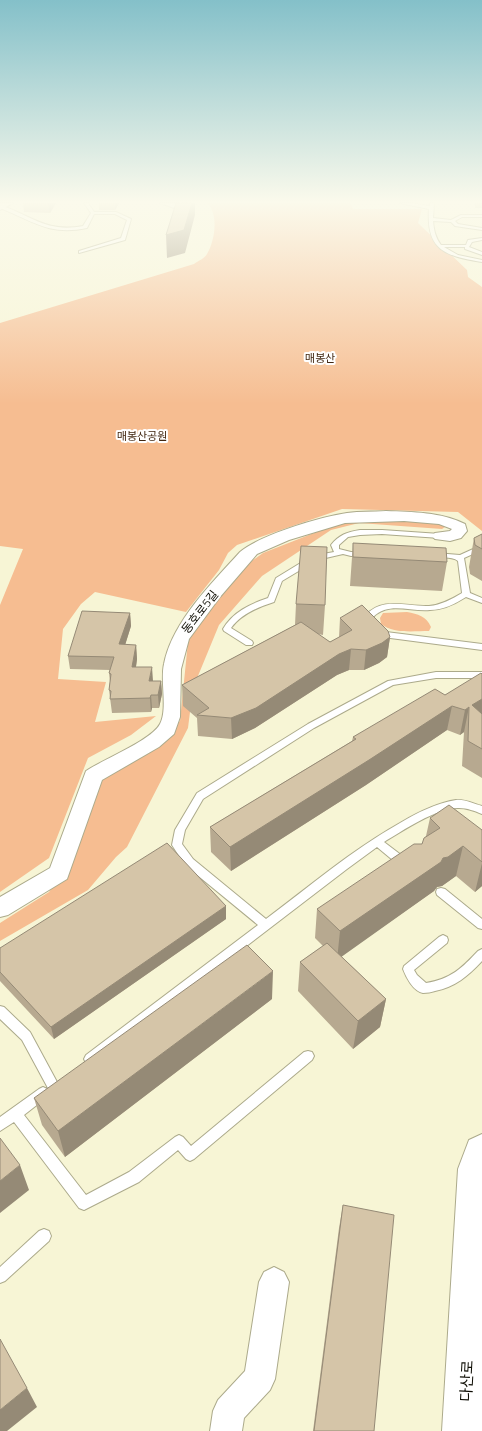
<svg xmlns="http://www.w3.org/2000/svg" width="482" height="1431" font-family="Quicksand,'Noto Sans KR',sans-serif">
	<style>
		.green { fill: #f6bd91 }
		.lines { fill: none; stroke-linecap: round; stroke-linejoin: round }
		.service-casing { stroke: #acaa8b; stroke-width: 2 }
		.minor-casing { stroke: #acaa8b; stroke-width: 2 }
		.secondary-casing { stroke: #acaa8b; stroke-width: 2 }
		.service { fill: #fff; fill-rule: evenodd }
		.minor { fill: #fff; fill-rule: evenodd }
		.secondary { fill: #fff; fill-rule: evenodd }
		.wall { fill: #b7a990 }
		.shaded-wall { fill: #958a76 }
		.building { fill: #d5c5a8; stroke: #958a76 }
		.labels { text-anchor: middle; stroke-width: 4; stroke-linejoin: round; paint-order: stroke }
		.far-park-label { font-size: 11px; fill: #422711; stroke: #fff }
		.street-label { font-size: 12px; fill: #0d0c03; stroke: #fff }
		.near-street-label { font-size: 15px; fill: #0d0c03; stroke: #fff }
	</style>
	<rect width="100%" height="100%" fill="#f7f5d5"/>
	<path class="green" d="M207 203H350L353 209H422L418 223 467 270 468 277 482 287V531L458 512 342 509 237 545 228 553 219 570 186 612 95 592 81 604 63 629 58 679 106 682 95 722 156 716 131 735 88 758 49 858 0 892V605L23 549 0 546V323L194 264C198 261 205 258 207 254 215 241 219 213 207 203Z
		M362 519 441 523 445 527 442 529 359 523 331 530 262 576 219 625 193 688 188 728 127 847 116 857 88 890 0 941V923L49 892 76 854 103 778 140 756 180 721 189 632 245 566 263 553 337 524Z
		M407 612C418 614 426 616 431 627L429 631C414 631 393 634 381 624L380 618 383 613Z"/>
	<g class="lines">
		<defs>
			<path id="service" d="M84 203H88L94 212H116L131 219 125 240 79 253V251L121 238 127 220 115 214H94L87 228C49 236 33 221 0 208V205C32 216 47 233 83 226L91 213Z
				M400 203H411L430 206V203H434L433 218 451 220 461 215H482V217H462L455 221 458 224 482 228V230L455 226 451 222 433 221C434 230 435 237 441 245H466L468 240 482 238V240L472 242 469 247 482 252V255L465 249V247H444L458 255 482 260V262C445 256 426 250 429 209Z
				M360 530H382L440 534 444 536 440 538 382 534 360 535 348 537 339 545V549L351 552H365V556H351L343 554 317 560 282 581 274 602C258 607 241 614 231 628L252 641 253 643 252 645H246L224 631 223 629C233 612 250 604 268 598L276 578 312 556 334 552 331 545C339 535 347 532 360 530Z
				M482 545V550L464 558 470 593 482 598V603L466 597C455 604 443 610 430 610 410 612 389 601 373 617L374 625 373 627H367L365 616C382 596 406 607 429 606 441 605 452 599 462 593L458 561C451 555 439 560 431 555L435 553 460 555Z
				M378 631 482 644V650L375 636 374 634Z
				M436 672H482V678H436L393 685 314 728 203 799 185 830 182 844 193 859 266 919C310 886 352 850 400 823 417 813 436 803 456 800 465 799 474 804 482 806V814C475 811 467 808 459 808 438 807 402 831 384 842L409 861 410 864 409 867 405 868 401 867 377 847 347 869 94 1063 90 1064 86 1063 84 1059 86 1055 258 925 185 865 172 845 175 830 197 793 308 724 388 681Z
				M441 888 445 889 482 919V929L478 928 437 895 436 892 437 889Z
				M443 935 447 937 448 940 447 943 414 970 417 975 426 983C451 979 462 968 478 951L482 949V961C468 976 455 987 435 991 432 992 427 993 423 993 413 991 406 977 403 969L404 966 439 937Z
				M0 1006 4 1007 30 1032 57 1082 59 1086 57 1090 53 1092 49 1090 22 1040 0 1019Z
				M308 1051 312 1052 314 1056 312 1060 194 1159 190 1161 186 1159 178 1150 139 1182 84 1210 79 1208 14 1122 0 1131V1117L39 1089 43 1087 47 1089 49 1093 47 1097 24 1115 86 1195 129 1172 175 1137 179 1135 183 1137 191 1146 304 1052Z
				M44 1229 49 1231 51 1236 49 1241 5 1281 0 1283V1267L39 1231Z"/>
			<path id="minor" d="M160 203H175L188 208 183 211Z
				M386 511C413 512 441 512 465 524L467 531 461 538 450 541 435 539 432 536 435 533 450 531 452 529 439 524 404 521 345 523 289 540 257 554 220 597 189 639 181 669 180 717 174 734 159 747 102 780 67 879 8 915 0 917V897L50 868 86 771C102 760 152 740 160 724 168 709 160 681 164 664 172 622 212 583 240 552 260 535 320 517 347 513 360 511 373 512 386 511Z
				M274 1267 284 1272 289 1282 275 1379 270 1390 244 1418 242 1431H210L213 1411 218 1400 245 1371 259 1282 264 1272Z"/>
			<path id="secondary" d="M0 203H13L0 210Z
				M482 1134V1431H442L458 1169 469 1140Z"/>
		</defs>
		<use href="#service" class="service-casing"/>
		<use href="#minor" class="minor-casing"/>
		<use href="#secondary" class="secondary-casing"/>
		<use href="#service" class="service"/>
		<use href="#minor" class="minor"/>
		<use href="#secondary" class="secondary"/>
	</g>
	<path class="wall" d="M23 203H56L50 213 24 212Z
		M99 203H119L115 210H99Z
		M475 203H482V208H475Z
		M482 534V581L470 574 469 567 474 538Z
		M353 543 447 562 442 591 350 586Z
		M296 604 325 605 323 635 318 634 330 642 339 638 340 618 390 637 387 657 379 663 364 670H349L337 675 255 728 232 739 198 736 197 718 183 706 182 685 295 625Z
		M130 613 131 626 125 645H136L137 659 136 667 153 681H161L162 694 159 708H152L151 712 112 713 109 690 110 682 109 673 110 670 70 669 68 656Z
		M482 674V778L462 766 464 732 460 735 447 730 366 785 231 871 211 852 210 827 352 741 353 737 445 695Z
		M430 818 482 830V886L475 892 456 876 442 886 437 887 434 891 341 956 386 999 380 1027 353 1049 298 991 300 962 323 946 315 938 317 909 422 844 426 836Z
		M226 906V919L54 1039 0 981V948Z
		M272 999 65 1157 42 1125 34 1098Z
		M343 1205 374 1431H313L339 1228Z"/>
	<path class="shaded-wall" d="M48 203H56L50 213Z
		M115 203H119L115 210Z
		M192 203H195V215L185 253 167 258 166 235Z
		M130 613 131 626 121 658 119 644Z
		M390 637 387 657 379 663 364 670 366 650Z
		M136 645 137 659 134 680 132 667Z
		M351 649 349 670 337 675 255 728 232 739 231 718 339 654Z
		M152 667 153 681H149Z
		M161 681 162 694 159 708 158 695Z
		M151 695 152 708 151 712 150 698Z
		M482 699V720L472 705Z
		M452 706 447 730 366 785 231 871 230 847Z
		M469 707 464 732 460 735 465 710Z
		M463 846 456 876 442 886 437 887 434 891 337 960 340 931 443 858Z
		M482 863V886L475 892Z
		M226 906V919L54 1039 51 1027Z
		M273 971 272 999 65 1157 58 1131Z
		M386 999 380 1027 353 1049 358 1021Z
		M20 1165 29 1190 0 1213V1181Z
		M27 1388 37 1407 7 1431H0V1410Z"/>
	<path class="building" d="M176 203H192L184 230 166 235Z
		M482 534V549L475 545 474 538Z
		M353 543 446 548 447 562 353 557Z
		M301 546 327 547 325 605 296 604Z
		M362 605 388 631 390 637 382 643 366 650 351 649 339 654 256 708 231 718 197 715 209 708 182 685 301 622 330 642 352 630 340 618Z
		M82 611 130 613 119 644 136 645 132 667H152L149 681H161L158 695H151L150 698 110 699 111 691 109 690 111 674 109 673 114 657 68 656Z
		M481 673 482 674V699L472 705 482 714V749L468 741 469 707 465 710 452 706 369 760 230 847 210 827 356 739 353 737 435 689 445 695Z
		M449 805 482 830V862L463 846 448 857 443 858 441 862 340 931 317 909 414 844H422L424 838 440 828 430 818Z
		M167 843 226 906 51 1027 0 972V948Z
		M327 943 386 999 358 1021 300 962Z
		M247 945 273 971 58 1131 34 1098Z
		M0 1138 20 1165 0 1181Z
		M343 1205 394 1215 374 1431H314Z
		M0 1339 27 1388 0 1410Z"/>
	<linearGradient id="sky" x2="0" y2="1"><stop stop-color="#84c0c9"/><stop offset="0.5" stop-color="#fbfaec"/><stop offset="1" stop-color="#fbfaec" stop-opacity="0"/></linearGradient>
	<rect width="482" height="404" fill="url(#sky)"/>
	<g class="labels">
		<g class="far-park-label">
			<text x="320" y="362">매봉산</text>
			<text x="142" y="440">매봉산공원</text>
		</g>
		<g class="street-label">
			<text transform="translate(200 612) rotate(-52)" y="4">동호로5길</text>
		</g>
		<g class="near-street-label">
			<text transform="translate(467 1381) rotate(-87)" y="5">다산로</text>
		</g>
	</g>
</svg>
